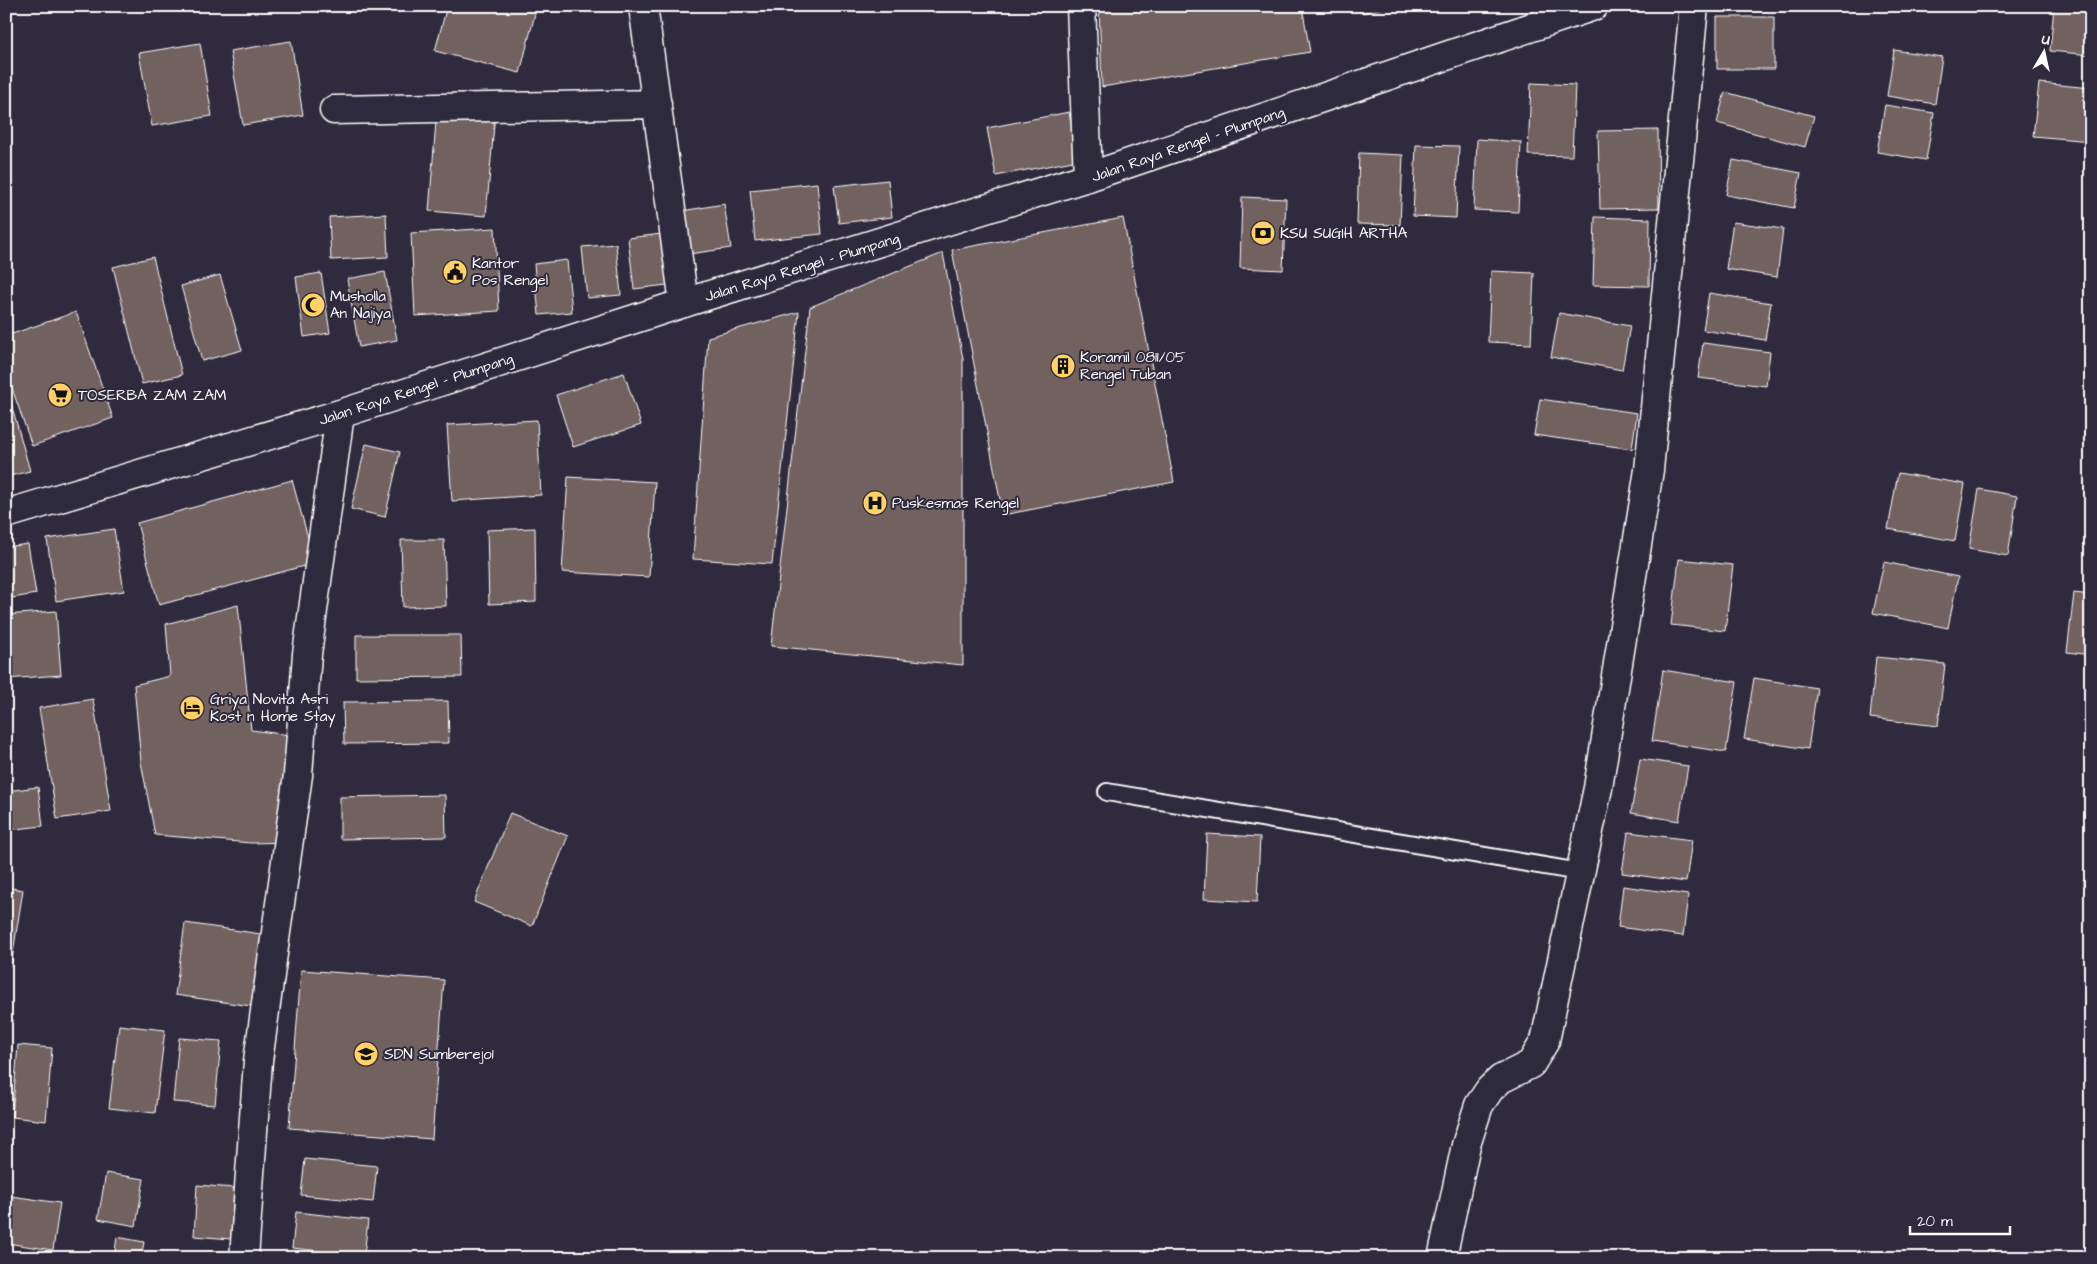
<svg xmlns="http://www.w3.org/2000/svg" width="2097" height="1264" font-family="'Architects Daughter',sans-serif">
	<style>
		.building { fill: #72625f; stroke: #fff }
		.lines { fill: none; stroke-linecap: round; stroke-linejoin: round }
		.lane-casing { stroke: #fff; stroke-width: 20 }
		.street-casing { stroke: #fff; stroke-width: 31 }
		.primary-casing { stroke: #fff; stroke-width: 31 }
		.lane { stroke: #2f2a3d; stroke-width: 16 }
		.street { stroke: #2f2a3d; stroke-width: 28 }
		.primary { stroke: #2f2a3d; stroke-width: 28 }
		.labels { text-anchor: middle; stroke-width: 4; stroke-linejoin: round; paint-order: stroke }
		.street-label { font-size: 15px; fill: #fff; stroke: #2f2a3d }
		.poi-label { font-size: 15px; fill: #fff; stroke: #2f2a3d; text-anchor: start }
	</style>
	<rect width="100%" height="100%" fill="#2f2a3d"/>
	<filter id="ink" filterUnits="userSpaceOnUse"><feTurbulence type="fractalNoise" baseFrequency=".02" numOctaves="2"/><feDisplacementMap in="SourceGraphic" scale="10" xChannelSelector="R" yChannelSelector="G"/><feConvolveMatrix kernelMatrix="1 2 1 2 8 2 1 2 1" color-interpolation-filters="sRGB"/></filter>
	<g filter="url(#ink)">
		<path class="building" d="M447 6H537L520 73 435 51Z
			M1099 6H1302L1310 52 1102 87Z
			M1361 6H1394L1361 13Z
			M2054 6H2091V55L2050 51Z
			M1717 17H1774V69H1717Z
			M291 41 303 115 243 125 230 51Z
			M200 43 212 116 152 126 139 53Z
			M1894 50 1942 57 1935 104 1887 96Z
			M1531 83 1575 85 1572 156 1528 155Z
			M2039 83 2091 88V141L2033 136Z
			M1725 92 1814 116 1805 147 1717 123Z
			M1885 105 1934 113 1926 160 1877 152Z
			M437 109 495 114 486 216 429 211Z
			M1069 112 1078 160 996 176 987 128Z
			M1658 130 1659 208 1600 209 1598 131Z
			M1477 139 1521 142 1518 212 1474 210Z
			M1416 145 1459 146 1456 218 1413 216Z
			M1359 153 1403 155 1400 225 1357 224Z
			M1733 160 1801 173 1794 208 1726 195Z
			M888 180 892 217 839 223 834 186Z
			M817 183 822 234 755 241 750 190Z
			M1242 197 1286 199 1283 270 1240 268Z
			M724 204 731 248 689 254 682 211Z
			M386 214 388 257 331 260 329 217Z
			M1595 217 1650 219 1649 286 1593 285Z
			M1123 218 1174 482 1003 515 952 250Z
			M1733 222 1783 229 1777 277 1726 269Z
			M495 228 499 311 415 316 411 233Z
			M662 234 667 285 634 289 628 238Z
			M616 244 621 295 587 298 582 247Z
			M943 253 963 359V665L771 646 810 307Z
			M153 257 182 375 142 384 113 267Z
			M567 260 572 312 539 315 534 264Z
			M1491 271 1534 273 1531 344 1488 342Z
			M385 272 397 340 359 347 347 279Z
			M321 273 330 333 304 337 296 277Z
			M220 275 242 350 202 361 181 286Z
			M1709 293 1771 303 1765 340 1703 330Z
			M76 312 113 418 32 446 6 371V336Z
			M799 312 772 564 693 559 708 337Z
			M1559 313 1630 326 1622 370 1551 357Z
			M1703 343 1770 352 1766 386 1698 378Z
			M624 373 641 425 573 447 556 395Z
			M6 385 30 471 6 477Z
			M1540 399 1637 413 1632 449 1534 435Z
			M537 420 541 495 452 501 447 425Z
			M366 444 400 452 385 517 351 509Z
			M1898 473 1965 484 1955 541 1888 529Z
			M568 477 655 482 649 577 562 572Z
			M292 480 315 563 159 605 137 523Z
			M1979 489 2017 496 2008 556 1969 549Z
			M535 528 536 602 489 604 487 530Z
			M114 529 124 591 56 601 47 539Z
			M401 540H444L446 606 403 607Z
			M28 544 36 594 6 599V547Z
			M1679 559 1733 565 1725 631 1671 625Z
			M1884 562 1958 577 1948 628 1873 613Z
			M2074 593 2091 595V655L2067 652Z
			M238 605 251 730 290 735 293 842 251 843 155 835 141 762 134 685 170 676 166 624Z
			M56 611 61 675 6 679V615Z
			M356 635H461L462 677 356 678Z
			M1876 657 1945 664 1938 726 1870 718Z
			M1663 670 1737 682 1726 752 1652 741Z
			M1754 678 1817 688 1808 749 1744 739Z
			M93 699 111 811 57 819 39 708Z
			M448 701 449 743 344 744 343 702Z
			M1640 759 1688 766 1679 821 1631 813Z
			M38 787 43 826 6 830V791Z
			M445 795 446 837 340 839V797Z
			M510 813 568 836 532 926 474 902Z
			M1628 832 1692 840 1686 882 1622 873Z
			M1207 834 1260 837 1257 902 1204 899Z
			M1623 886 1688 895 1683 936 1618 927Z
			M6 887 23 890 11 966 6 965Z
			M185 923 268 935 258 1007 175 995Z
			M301 970 444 980 432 1139 289 1128Z
			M119 1025 165 1030 155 1113 109 1108Z
			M179 1038 221 1041 215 1105 173 1102Z
			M18 1045 52 1048 46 1121 12 1117Z
			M305 1159 377 1166 373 1202 301 1195Z
			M106 1173 144 1179 136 1226 98 1219Z
			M197 1185 234 1188 231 1239 194 1236Z
			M11 1196 60 1203 53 1250 6 1243Z
			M296 1212 368 1220 364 1256 292 1248Z
			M117 1237 144 1242 141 1258H114Z"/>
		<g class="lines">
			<defs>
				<path id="lane" d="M1107 792 1580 872"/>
				<path id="street" d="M643 6 684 303
					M1081 6 1088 177
					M334 110 657 104
					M244 1258 258 1061 298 775 307 654 340 414
					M1442 1258 1466 1145 1479 1105 1490 1089 1501 1079 1531 1064 1545 1041 1598 788 1649 470 1694 6"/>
				<path id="primary" d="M6 514 340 414 684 303 1088 177 1594 6"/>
			</defs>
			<use href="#lane" class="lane-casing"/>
			<use href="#street" class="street-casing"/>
			<use href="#primary" class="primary-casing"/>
			<use href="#lane" class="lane"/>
			<use href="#street" class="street"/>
			<use href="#primary" class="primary"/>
		</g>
	</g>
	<defs>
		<symbol id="bank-disc" viewBox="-11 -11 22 22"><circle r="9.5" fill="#ffd166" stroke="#2f2a3d"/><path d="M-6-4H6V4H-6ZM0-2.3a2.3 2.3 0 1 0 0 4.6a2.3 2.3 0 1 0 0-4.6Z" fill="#111"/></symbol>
		<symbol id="civic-disc" viewBox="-11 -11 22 22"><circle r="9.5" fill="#ffd166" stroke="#2f2a3d"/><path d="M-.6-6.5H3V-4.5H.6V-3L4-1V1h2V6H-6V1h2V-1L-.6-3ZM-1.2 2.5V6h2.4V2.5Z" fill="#111"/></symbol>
		<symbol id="mosque-disc" viewBox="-11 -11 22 22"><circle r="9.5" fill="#ffd166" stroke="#2f2a3d"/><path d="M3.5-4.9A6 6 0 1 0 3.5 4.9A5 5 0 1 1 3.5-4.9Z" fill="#111"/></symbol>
		<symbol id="building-disc" viewBox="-11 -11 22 22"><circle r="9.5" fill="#ffd166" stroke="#2f2a3d"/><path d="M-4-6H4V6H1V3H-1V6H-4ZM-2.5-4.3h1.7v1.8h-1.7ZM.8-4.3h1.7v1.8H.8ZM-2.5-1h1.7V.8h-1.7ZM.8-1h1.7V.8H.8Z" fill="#111"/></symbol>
		<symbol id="supermarket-disc" viewBox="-11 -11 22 22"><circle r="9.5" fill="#ffd166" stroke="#2f2a3d"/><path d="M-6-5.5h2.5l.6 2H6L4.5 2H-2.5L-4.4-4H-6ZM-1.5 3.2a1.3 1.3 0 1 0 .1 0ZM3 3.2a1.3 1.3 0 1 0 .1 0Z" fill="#111"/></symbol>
		<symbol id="hospital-disc" viewBox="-11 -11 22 22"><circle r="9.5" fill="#ffd166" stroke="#2f2a3d"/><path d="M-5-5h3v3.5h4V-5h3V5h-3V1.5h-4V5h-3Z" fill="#111"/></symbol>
		<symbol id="hotel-disc" viewBox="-11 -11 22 22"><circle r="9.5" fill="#ffd166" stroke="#2f2a3d"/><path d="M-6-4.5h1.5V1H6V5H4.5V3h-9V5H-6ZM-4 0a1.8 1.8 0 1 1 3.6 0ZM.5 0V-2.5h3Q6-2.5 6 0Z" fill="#111"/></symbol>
		<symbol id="school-disc" viewBox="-11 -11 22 22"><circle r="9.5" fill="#ffd166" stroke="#2f2a3d"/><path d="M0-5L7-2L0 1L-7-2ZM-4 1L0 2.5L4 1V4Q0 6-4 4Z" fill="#111"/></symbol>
	</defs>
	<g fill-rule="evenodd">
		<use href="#bank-disc" x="1249" y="219" width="28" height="28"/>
		<use href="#civic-disc" x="441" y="258" width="28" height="28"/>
		<use href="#mosque-disc" x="299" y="291" width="28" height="28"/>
		<use href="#building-disc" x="1049" y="352" width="28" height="28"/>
		<use href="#supermarket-disc" x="46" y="381" width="28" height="28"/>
		<use href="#hospital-disc" x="861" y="489" width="28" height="28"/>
		<use href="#hotel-disc" x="178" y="694" width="28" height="28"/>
		<use href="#school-disc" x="352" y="1040" width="28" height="28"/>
	</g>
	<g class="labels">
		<g class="street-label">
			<text transform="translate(1188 144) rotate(-19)" y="5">Jalan Raya Rengel - Plumpang</text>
			<text transform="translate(802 267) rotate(-17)" y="5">Jalan Raya Rengel - Plumpang</text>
			<text transform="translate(416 389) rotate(-18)" y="5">Jalan Raya Rengel - Plumpang</text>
		</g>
		<g class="poi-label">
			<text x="1280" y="238">KSU SUGIH ARTHA</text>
			<text x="472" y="268">Kantor<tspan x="472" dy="17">Pos Rengel</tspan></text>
			<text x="330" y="301">Musholla<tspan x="330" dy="17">An Najiya</tspan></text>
			<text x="1080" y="362">Koramil 0811/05<tspan x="1080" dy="17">Rengel Tuban</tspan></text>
			<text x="78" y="400">TOSERBA ZAM ZAM</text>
			<text x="892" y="508">Puskesmas Rengel</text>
			<text x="210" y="704">Griya Novita Asri<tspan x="210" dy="17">Kost n Home Stay</tspan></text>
			<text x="384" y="1059">SDN Sumberejo1</text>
		</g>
	</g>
	<rect width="2097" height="1264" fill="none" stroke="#2f2a3d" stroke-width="25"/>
	<rect x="12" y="12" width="2072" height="1239" fill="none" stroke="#fff" stroke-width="2" filter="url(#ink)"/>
	<g transform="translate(2044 52) rotate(9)" stroke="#2f2a3d" stroke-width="4" paint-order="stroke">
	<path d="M0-4L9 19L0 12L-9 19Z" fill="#ffffff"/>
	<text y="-8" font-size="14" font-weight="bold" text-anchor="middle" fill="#ffffff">U</text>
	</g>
	<path d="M1910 1226v8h100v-8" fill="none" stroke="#ffffff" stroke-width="2.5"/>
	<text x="1917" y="1226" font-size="15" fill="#ffffff" stroke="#2f2a3d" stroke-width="4" paint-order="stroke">20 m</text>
</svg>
